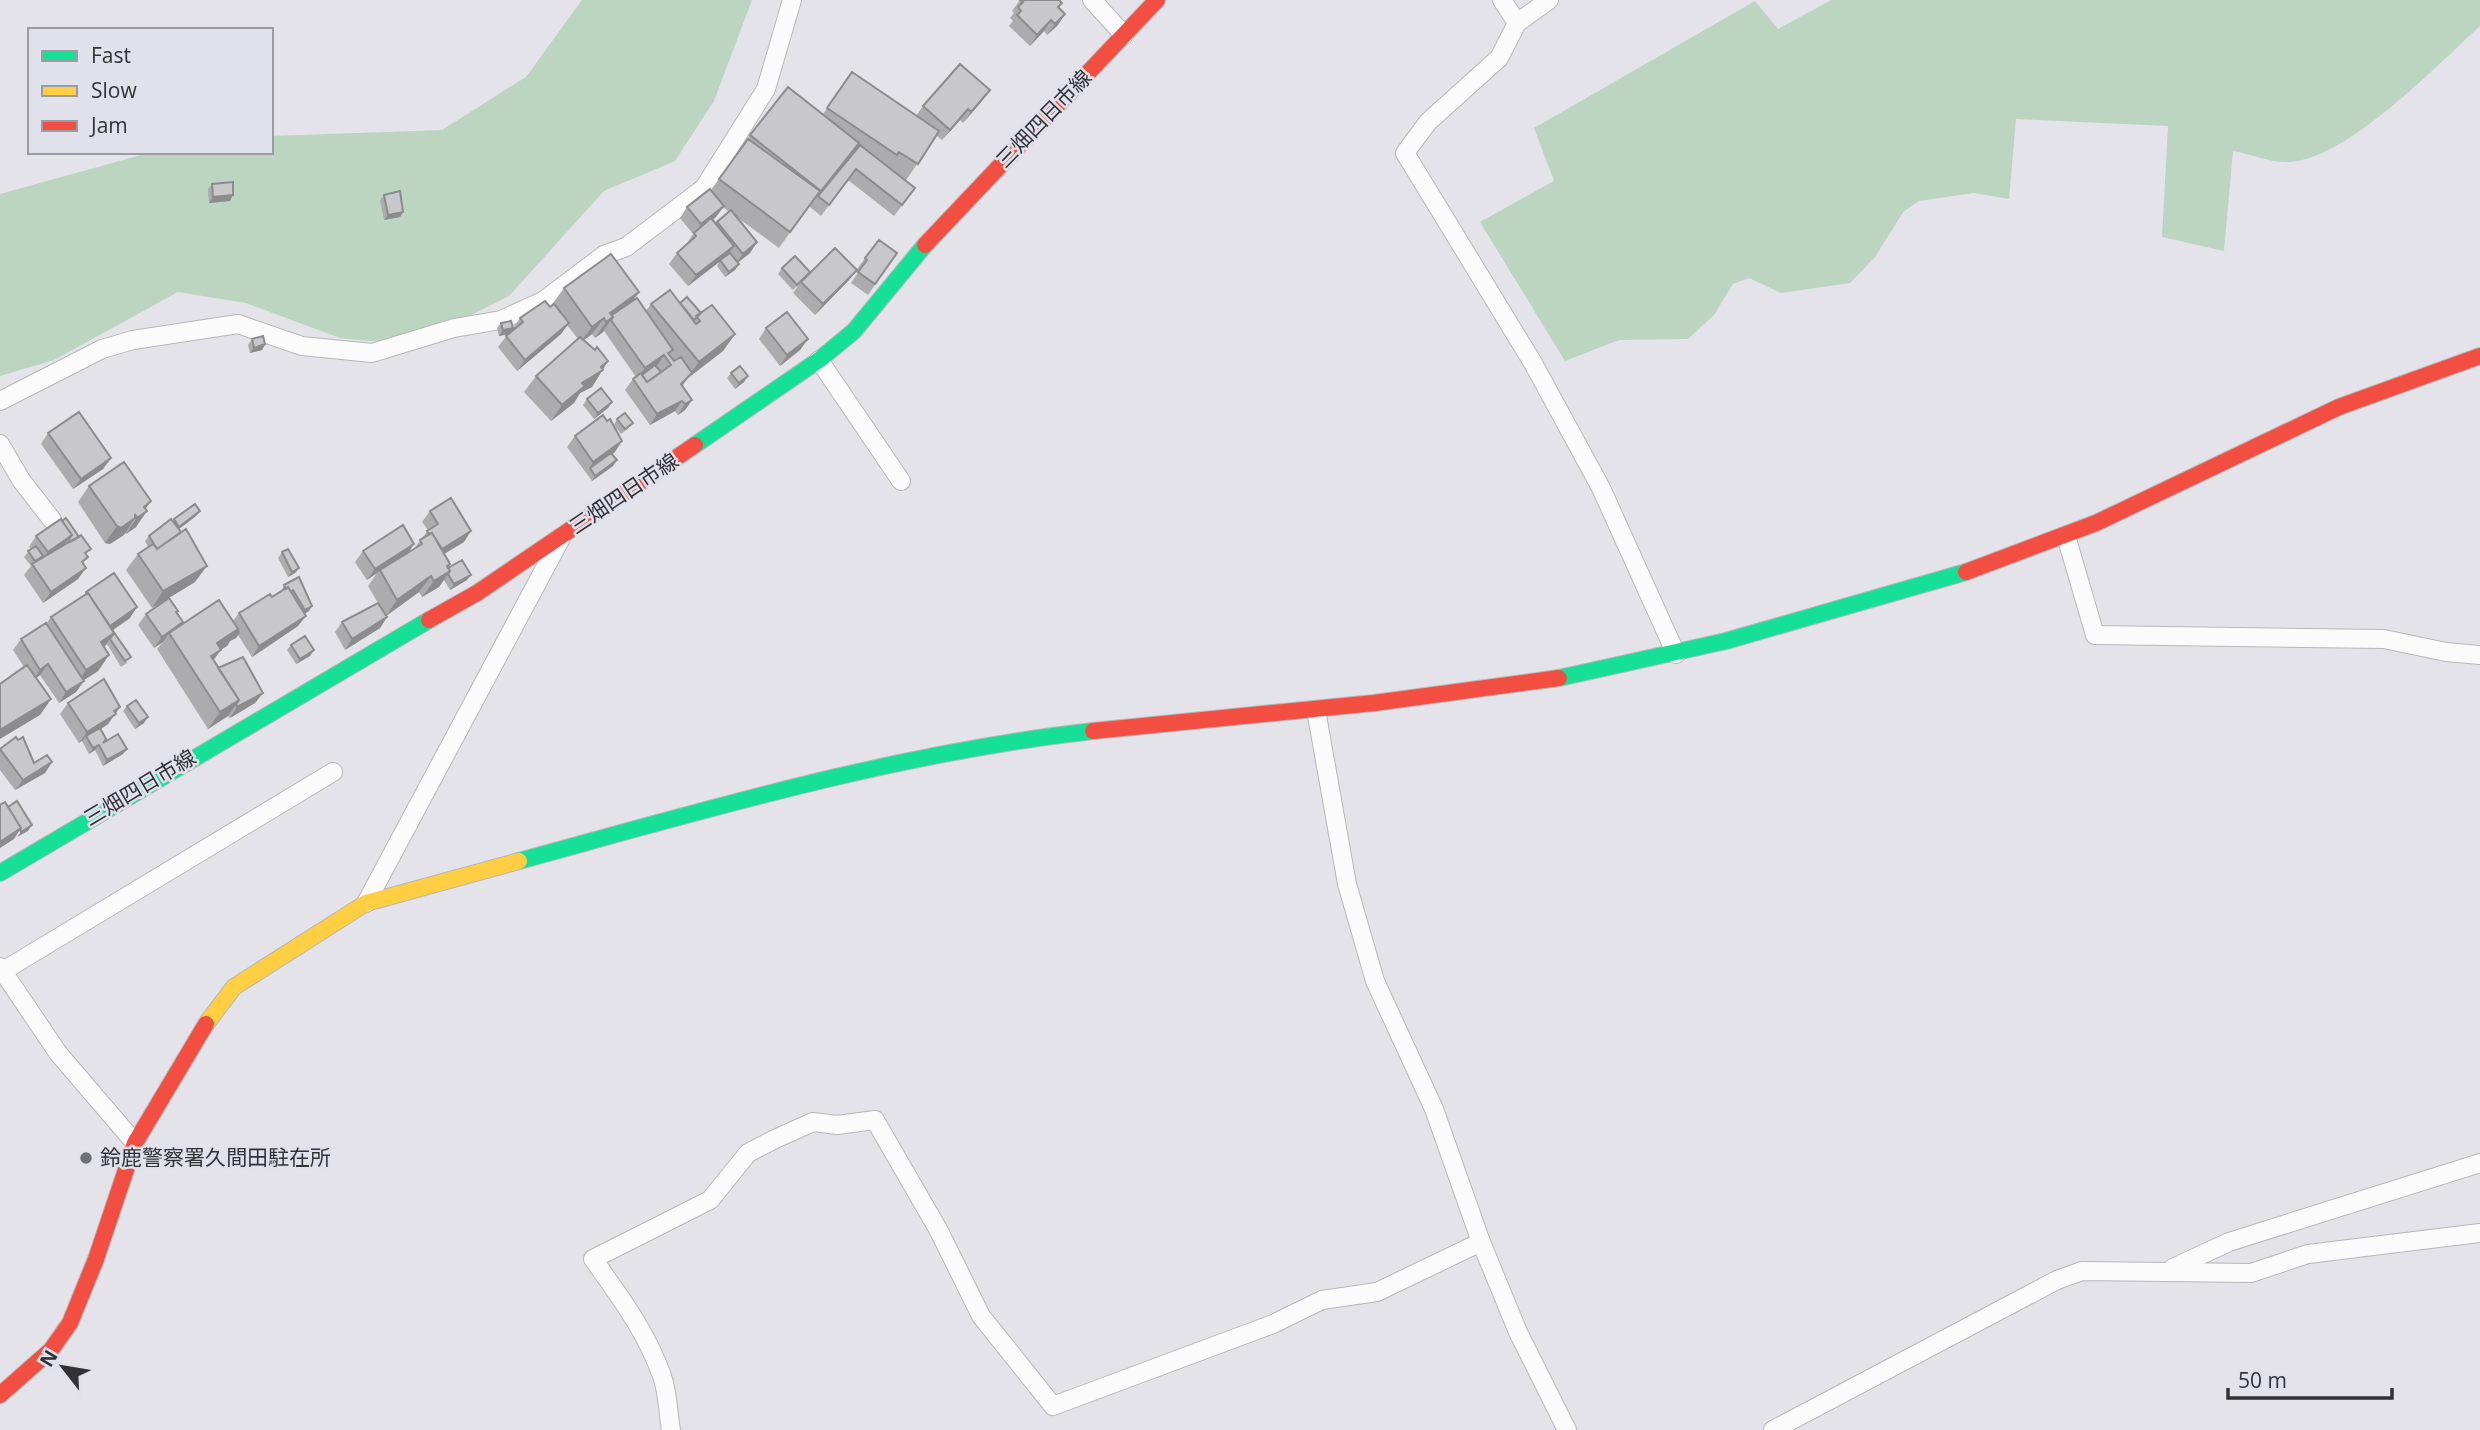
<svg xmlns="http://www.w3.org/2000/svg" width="2480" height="1430" font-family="'Open Sans','Noto Sans JP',sans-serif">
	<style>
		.green { fill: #bbd5c1 }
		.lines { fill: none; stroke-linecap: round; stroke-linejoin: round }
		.street-casing { stroke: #b7b7bb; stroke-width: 20 }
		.fast-casing { stroke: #b7b7bb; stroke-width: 18 }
		.slow-casing { stroke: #b7b7bb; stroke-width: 18 }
		.jam-casing { stroke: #b7b7bb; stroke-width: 18 }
		.street { stroke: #fbfbfc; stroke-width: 18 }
		.fast { stroke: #16e098; stroke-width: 16 }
		.slow { stroke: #ffcf43; stroke-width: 16 }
		.jam { stroke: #f24e42; stroke-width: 16 }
		.wall { fill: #acacaf; fill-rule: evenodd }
		.shaded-wall { fill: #8c8c8f }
		.building { fill: #c8c8cc; stroke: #8c8c8f; stroke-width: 2 }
		.poi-dot { fill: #707074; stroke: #e1e1eb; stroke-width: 2.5 }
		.labels { text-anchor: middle; stroke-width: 5; stroke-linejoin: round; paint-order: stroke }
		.street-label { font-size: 21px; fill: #323235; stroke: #e1e1eb }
		.poi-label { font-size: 21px; fill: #323235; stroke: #e1e1eb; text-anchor: start }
	</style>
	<rect width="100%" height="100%" fill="#e3e3e9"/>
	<path class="green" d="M582 0H752L714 101 675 161 604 191 509 296 411 345 340 338 246 303 178 292 54 360 0 376V194L152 152H271V136L442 130 526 77Z
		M1831 0H2480V26C2437 65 2344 163 2286 162 2269 162 2250 154 2233 151L2224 251 2162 237 2168 126 2016 119 2009 199 1974 193 1919 201 1904 211 1875 257 1850 283 1781 293 1749 278 1733 284 1714 315 1688 339 1619 340 1565 361 1480 222 1554 181 1534 128 1755 1 1778 29Z"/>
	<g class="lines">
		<defs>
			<path id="street" d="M1092 0 1124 35
				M1502 0 1517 23
				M1549 0 1517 23 1499 58 1428 122 1405 153 1533 363 1601 488 1676 654
				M819 360 901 481
				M0 401 102 349 133 340 238 324 302 346 372 353 454 328 501 320 543 301 604 255 626 247 704 188 766 89 792 0
				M0 444 21 480 52 520
				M2066 536 2095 635 2384 639 2446 652 2480 655
				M1316 710 1347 884 1375 981 1434 1109 1481 1242 1518 1332 1567 1430
				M366 903 560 540
				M0 967 58 1053 135 1143
				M3 971 333 772
				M2173 1268 2229 1242 2480 1163
				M671 1430C668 1413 668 1393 662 1376 646 1331 620 1297 593 1259L710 1200 748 1153 775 1139 813 1122 837 1125 875 1120 939 1231 981 1316 1053 1406 1273 1324 1322 1300 1377 1292 1481 1242
				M1773 1430 2057 1280 2082 1271 2251 1273 2308 1254 2480 1233"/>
			<path id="fast" d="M695 445 819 360 854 331 925 245
				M1559 678 1726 641 1966 572
				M519 861C709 809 897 753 1093 731
				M0 873 429 620"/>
			<path id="slow" d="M206 1024 234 987 366 903 519 861"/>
			<path id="jam" d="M925 245 1157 0
				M1966 572 2096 523 2339 407 2480 356
				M429 620 477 593 695 445
				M1093 731 1374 703 1559 678
				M0 1395 51 1350 70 1323 96 1259 135 1143 206 1024"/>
		</defs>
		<use href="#street" class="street-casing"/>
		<use href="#fast" class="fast-casing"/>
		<use href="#slow" class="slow-casing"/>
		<use href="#jam" class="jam-casing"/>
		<use href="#street" class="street"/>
		<use href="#fast" class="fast"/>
		<use href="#slow" class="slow"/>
		<use href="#jam" class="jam"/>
	</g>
	<path class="wall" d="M1020 0H1061L1060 1 1062 3 1059 7 1058 25 1047 35 1044 31 1030 46 1009 26 1013 21 1010 18 1014 13 1012 11Z
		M852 72 916 116 923 106 982 101 963 123 960 120 942 140 937 136 906 180 907 199 894 216 848 180 821 216 809 206 779 248 738 218 757 242 750 253 737 263 739 264 735 270 725 277 717 266 719 262 688 286 669 264 677 253 686 245 693 234 680 218 687 207 711 190 750 135 823 114ZM854 150 855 151 837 173ZM723 207 729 212 716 224 712 220 716 217Z
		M212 184 230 201 209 203 208 189Z
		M384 195 403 212 400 217 384 220 380 200Z
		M879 240 897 253 868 295 851 283 859 271 857 269Z
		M782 268 810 272 849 280 815 315 793 293 800 283 793 290 778 274Z
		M564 288 639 292 633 301 646 311 651 304 680 303 701 313 735 334 723 351 688 378 683 385 692 400 685 410 678 415 675 411 650 425 625 390 633 379 636 377 604 331 595 338 592 334 584 340 608 361 592 387 580 393 574 403 551 421 524 392 536 376 578 339 567 325 561 334 517 371 498 347 508 334 499 336 497 328 501 323 513 328 520 318 550 307Z
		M766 328 808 339 800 350 780 366 759 339Z
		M252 339 265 344 262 350 250 353 248 345Z
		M731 373 744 382 735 389 727 378Z
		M587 399 612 402 608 408 594 419 583 405Z
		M617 419 629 428 621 434 614 425Z
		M48 433 111 458 103 469 73 489 41 444Z
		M575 436 615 452 612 454 613 466 592 481 567 447Z
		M89 486 146 509 136 527 126 534 125 533 110 544 105 543 78 502Z
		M430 511 464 542 444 554 450 564 448 568 467 580 450 590 444 580 439 587 422 597 419 592 386 616 387 617 380 628 345 650 335 632 342 622 378 603 368 586 377 573 367 580 355 562 363 551 408 553 413 550 428 530 422 522Z
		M196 516 179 529 195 582 169 598 178 611 176 613 180 625 233 621 239 613 272 597 281 592V591L284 585 299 577 309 611 304 614 298 626 252 657 238 635 236 638 230 641 227 646 220 650 213 660 218 668 263 693 255 703 230 718 228 716 208 729 157 649 163 642 154 648 138 625 146 614 169 598 152 608 126 570 138 554 148 547 145 541 149 536 174 519Z
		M61 519 86 555 78 579 43 603 24 575 31 566 24 557 31 549 29 547 36 536Z
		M282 552 299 568 295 573 288 577 278 558Z
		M86 592 130 618 113 630 127 663 121 667 107 644 104 647 109 655 98 671 84 680 76 692 59 703 40 675 36 678 51 699 40 715 24 667 13 650 21 639 46 624 51 617 84 596Z
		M291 645 310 656 296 664 287 650Z
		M68 703 120 707 108 724 101 729 103 743 123 754 103 766 95 750 89 754 82 741 83 740 79 743 60 714Z
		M127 706 144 723 135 729 123 711Z
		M0 749 34 763 52 762 45 773 15 790 0 770Z"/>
	<path class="shaded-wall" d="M1065 14 1058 25 1047 35 1055 24Z
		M1051 20 1044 31 1030 46 1037 35Z
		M990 90 982 101 963 123 971 112Z
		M968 109 960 120 942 140 950 130Z
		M233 195 230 201 209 203 213 197Z
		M724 206 716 217 694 235 701 224Z
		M403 212 400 217 384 220 388 215Z
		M757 242 750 253 735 265 743 254Z
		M734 246 727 256 688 286 696 275Z
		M739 264 735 270 725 277 729 272Z
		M857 270 849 280 815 315 823 304Z
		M639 292 627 308 611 320 602 333 595 338 606 322 610 313Z
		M604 318 592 334 580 343 592 327Z
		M569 323 561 334 517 371 525 360Z
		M513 328 509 334 499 336 503 330Z
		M735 334 723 351 688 378 674 395 699 362Z
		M808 339 800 350 780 366 787 355Z
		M265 344 262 350 250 353 254 348Z
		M664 355 657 366 637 379 645 368Z
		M608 361 592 387 580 393 574 403 551 421 562 405 582 383Z
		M748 376 744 382 735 389 739 383Z
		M692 400 685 410 678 415 685 404Z
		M682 401 675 411 650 425 657 414Z
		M612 402 608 408 594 419 598 413Z
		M622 441 615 452 591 469 590 468 593 462Z
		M111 458 103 469 73 489 81 479Z
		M617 460 613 466 592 481 595 476Z
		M151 501 142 514 147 511 136 527 126 534 144 507Z
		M200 511 196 516 175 532 179 527Z
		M135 518 124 535 110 544 105 543 117 526Z
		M471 531 464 542 432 561 439 550Z
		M72 535 64 545 40 563 48 552Z
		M414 544 407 555 380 570 377 573 367 580 375 569Z
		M450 564 442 576 450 571 439 587 422 597 434 581 447 566Z
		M207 566 195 582 152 608 163 591Z
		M86 568 78 579 43 603 51 592Z
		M299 568 295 573 288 577 292 572Z
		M471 575 467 580 450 590 454 584Z
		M431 576 419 592 386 616 397 600Z
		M312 606 309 611 302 615 305 610Z
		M137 607 130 618 107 634 110 626Z
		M306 616 298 626 252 657 259 646Z
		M387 617 380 628 345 650 352 639Z
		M183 622 175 633H169L163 642 154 648 162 637Z
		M238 629 240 632 236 638 230 641 227 646 205 660 217 643Z
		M114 633 103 649 101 642Z
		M221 650 209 666 211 656Z
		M314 650 310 656 296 664 300 659Z
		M109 655 98 671 75 686 86 670Z
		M48 664 40 675 32 681 40 670Z
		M84 681 76 692 59 703 66 692Z
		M263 693 255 703 230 718 237 707Z
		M51 699 40 715 0 739V730Z
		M239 700 228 716 208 729 220 712Z
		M120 707 108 724 87 738 86 736 83 740 79 743 87 732Z
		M148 717 144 723 135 729 139 723Z
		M99 745 95 750 89 754 93 748Z
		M127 749 123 754 103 766 107 760Z
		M52 762 45 773 15 790 23 780Z
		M32 825 28 831 17 837 21 832Z
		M21 828 14 839 0 848V842Z"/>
	<path class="building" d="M1020 0H1059L1062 3 1058 7 1065 14 1055 24 1051 20 1037 35 1017 15 1021 11 1018 7 1023 2Z
		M960 64 990 90 971 112 968 109 950 130 923 106Z
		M852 72 939 131 918 164 899 152 897 155 827 108Z
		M788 87 859 143 821 191 750 135Z
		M748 139 820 191 790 232 719 179Z
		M860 145 915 188 902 205 856 169 829 205 818 196Z
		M233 182V195L213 197 212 184Z
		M710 189 724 206 701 224 687 207Z
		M400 191 403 212 388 215 384 195Z
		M731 210 757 242 743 254 717 222Z
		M711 218 734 246 696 275 677 253 696 236 694 233Z
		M879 240 897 253 875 284 858 272 867 260 865 258Z
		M835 248 857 270 823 304 801 282Z
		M730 253 739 264 729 272 720 260Z
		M611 254 639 292 610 313 613 317 606 322 604 318 592 327 564 288Z
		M795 256 810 272 797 285 782 268Z
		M670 290 696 324 700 321 696 316 712 305 735 334 699 362 651 304Z
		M687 297 701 313 694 320 680 303Z
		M637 298 673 350 668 353 674 361 681 357 692 373 681 384 692 400 685 404 682 401 657 414 633 379 641 373 647 382 671 365 664 355 645 368 611 320 613 317 612 315Z
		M545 301 550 307 554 304 569 323 525 360 506 336 523 322 520 318Z
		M787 312 808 339 787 355 766 328Z
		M511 321 513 328 503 330 501 323Z
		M263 336 265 344 254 348 252 339Z
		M580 337 595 350 597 347 608 361 601 367 603 370 582 383 585 386 562 405 536 376Z
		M655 365 661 372 647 382 642 375Z
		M740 366 748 376 739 383 731 373Z
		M601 388 612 402 598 413 587 399Z
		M79 412 111 458 81 479 48 433Z
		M625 413 633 423 625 429 617 419Z
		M603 415 607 421 610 419 622 441 593 462 575 436Z
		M611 453 617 460 595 476 590 468Z
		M124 462 151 501 144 507 147 511 137 518 135 514V518L121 528 117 526 89 486Z
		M451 498 471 531 442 549 432 533 429 534 427 531 438 524 430 511Z
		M195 504 200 511 179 527 174 519Z
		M66 518 79 537 70 542 69 539 72 535 62 521Z
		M61 519 72 535 48 552 36 536Z
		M171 519 181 532 157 549 149 536Z
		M403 525 414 544 375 569 363 551Z
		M186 529 207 566 163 591 138 554 153 544 157 549Z
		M432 533 450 564 447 566 450 571 434 581 431 576 397 600 380 570 422 544 420 540Z
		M81 535 91 549 85 553 88 557 82 562 86 568 51 592 32 564Z
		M36 546 43 556 35 561 28 551Z
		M288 549 299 568 292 572 282 552Z
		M462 560 471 575 454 584 448 574 450 571 448 568Z
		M114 573 137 607 110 626 88 593 87 594 86 592Z
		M299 577 312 606 305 610 293 590 291 592 288 587 286 589 284 585Z
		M288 587 306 616 259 646 239 613 270 594 272 597Z
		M88 593 114 633 101 642 109 655 86 670 51 617Z
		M169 598 178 611 176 612 183 622 162 637 146 614Z
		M219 600 238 629 217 643 221 650 211 656 239 700 220 712 169 633Z
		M378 603 387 617 352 639 342 622Z
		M46 623 84 681 66 692 48 664 40 670 21 639Z
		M111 628 131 657 125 661 110 639 114 633Z
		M305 636 314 650 300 659 291 645Z
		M243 657 263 693 237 707 236 705 239 700 218 668Z
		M27 665 51 699 0 730V684Z
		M104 679 120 707 114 711 116 714 87 732 68 703Z
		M136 700 148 717 139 723 127 706Z
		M100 728 106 739 103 743 118 734 127 749 107 760 99 745 93 748 86 736Z
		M16 737 18 740 23 737 34 763 47 755 52 762 23 780 0 749Z
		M17 801 32 825 21 832 20 830 21 828 8 807Z
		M5 802 21 828 0 842V805Z"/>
	<circle class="poi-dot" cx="86" cy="1158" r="7"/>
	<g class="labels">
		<g class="street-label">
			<text transform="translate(1044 119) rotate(-46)" y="7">三畑四日市線</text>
			<text transform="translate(624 494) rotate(-34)" y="7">三畑四日市線</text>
			<text transform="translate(140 788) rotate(-31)" y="7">三畑四日市線</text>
		</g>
		<g class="poi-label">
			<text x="100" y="1165">鈴鹿警察署久間田駐在所</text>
		</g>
	</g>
	<rect x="28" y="28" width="245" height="126" fill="#e1e1eb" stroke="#9b9ba2" stroke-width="2"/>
	<rect x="42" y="51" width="35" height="10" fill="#16e098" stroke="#9b9ba2" stroke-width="2"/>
	<text x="91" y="63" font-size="21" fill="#323235">Fast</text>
	<rect x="42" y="86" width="35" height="10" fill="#ffcf43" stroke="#9b9ba2" stroke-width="2"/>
	<text x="91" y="98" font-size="21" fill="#323235">Slow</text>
	<rect x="42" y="121" width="35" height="10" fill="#f24e42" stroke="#9b9ba2" stroke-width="2"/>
	<text x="91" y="133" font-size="21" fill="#323235">Jam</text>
	<g transform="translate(63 1367) rotate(301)" stroke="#e1e1eb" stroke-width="5" paint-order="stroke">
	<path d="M0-5L12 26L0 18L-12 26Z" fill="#323235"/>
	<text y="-10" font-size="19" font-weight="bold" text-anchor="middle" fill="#323235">N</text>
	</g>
	<path d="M2228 1388v10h164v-10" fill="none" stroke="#323235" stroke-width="3.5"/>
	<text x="2238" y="1388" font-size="21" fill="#323235" stroke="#e1e1eb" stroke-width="5" paint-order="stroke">50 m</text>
</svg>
